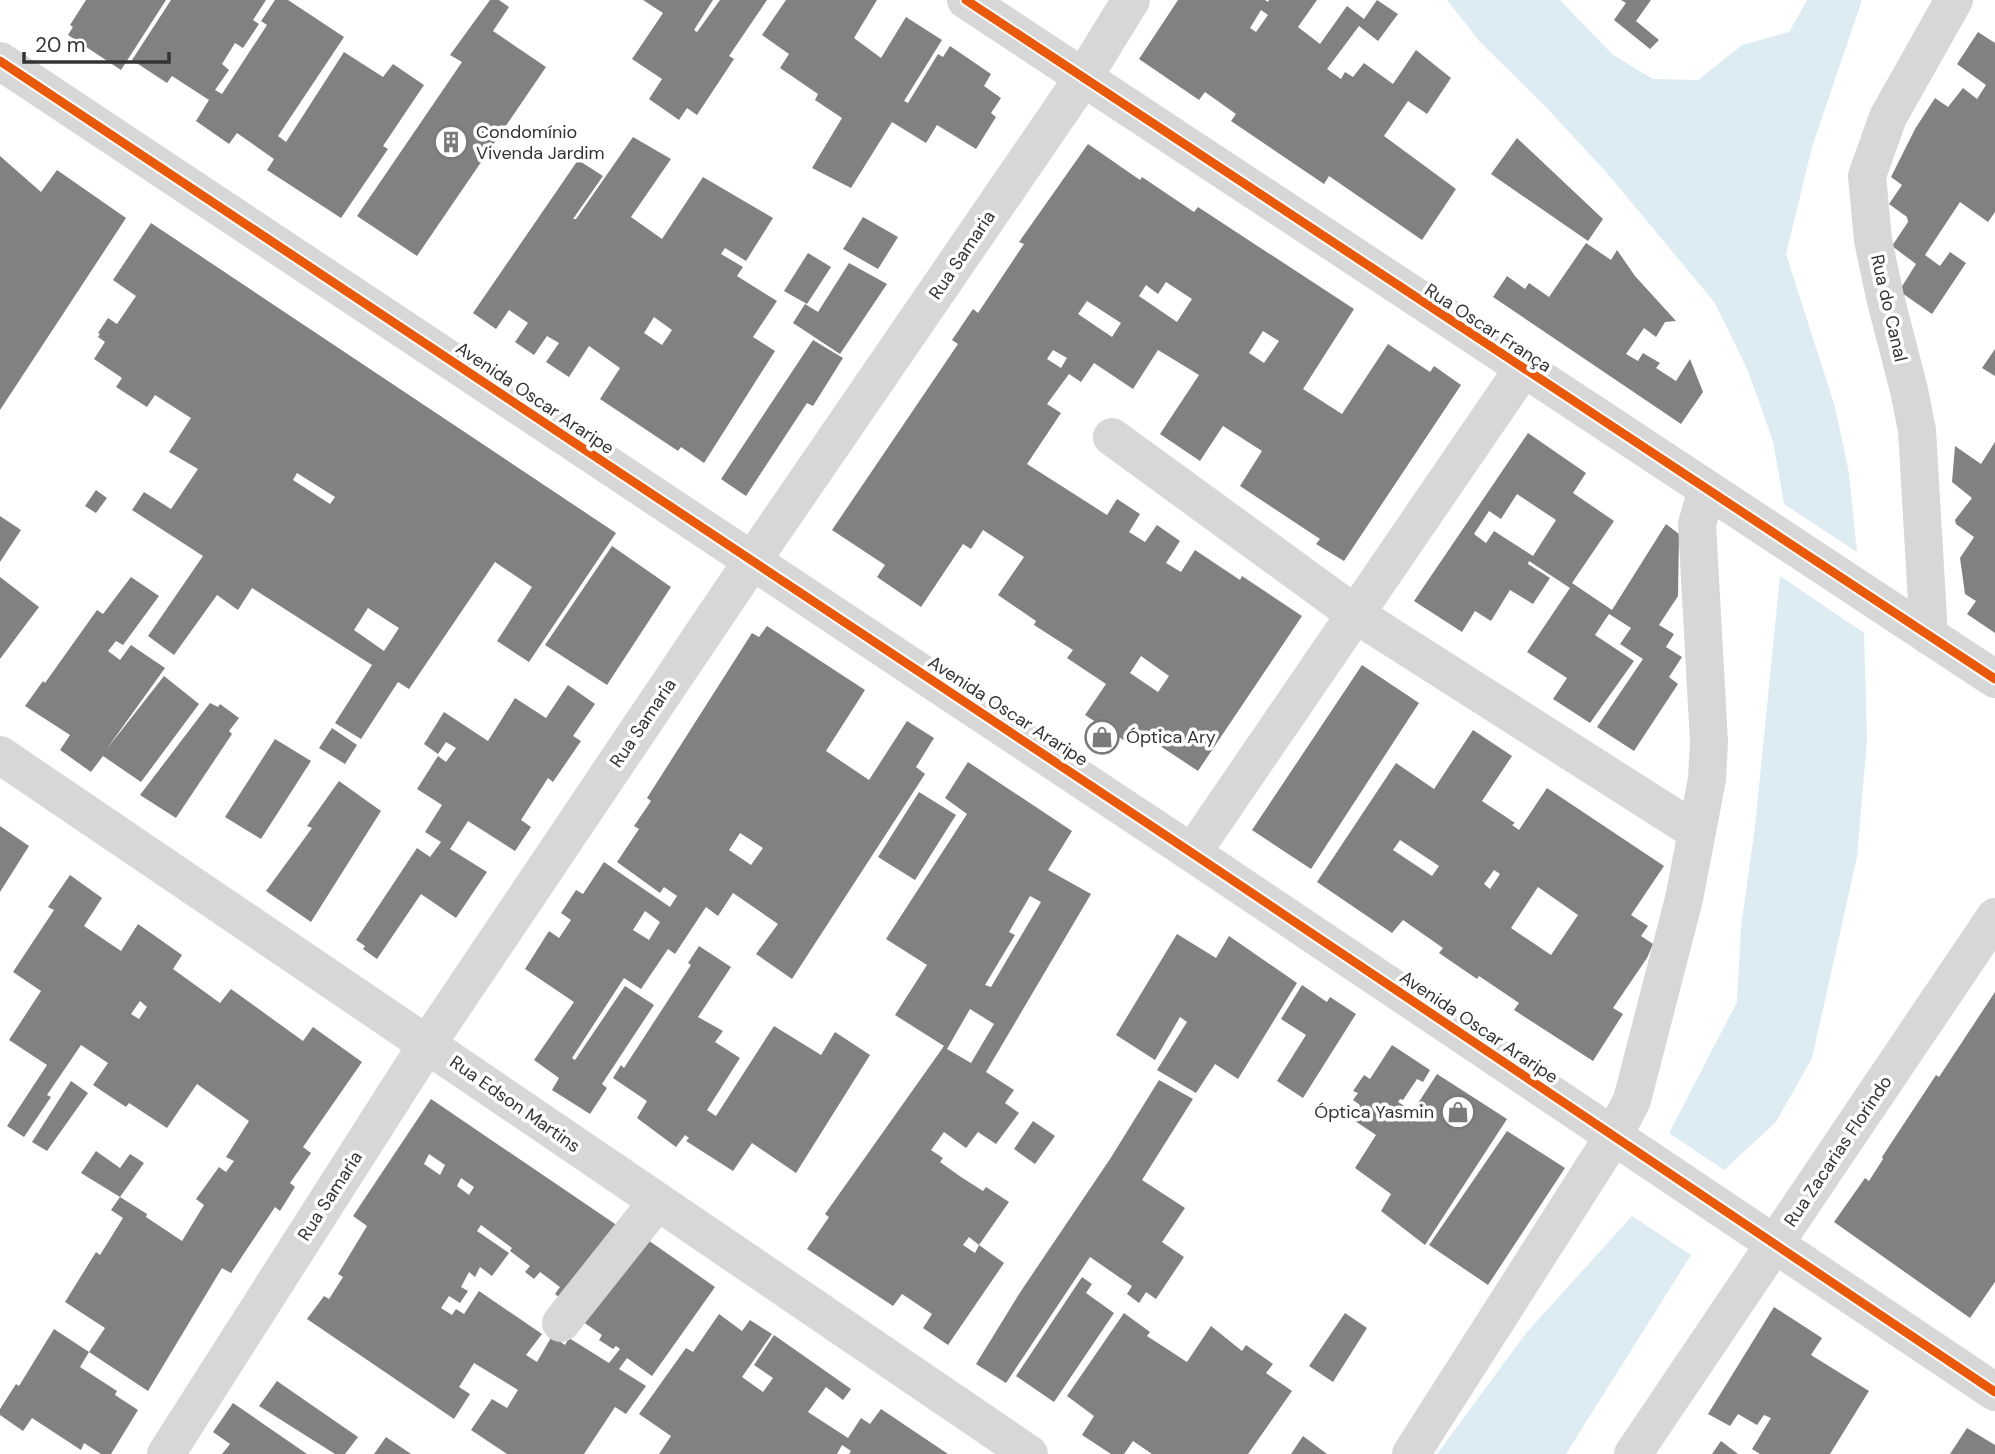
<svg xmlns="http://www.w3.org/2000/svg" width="1995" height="1454" font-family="'DM Sans',sans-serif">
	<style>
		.water { fill: #ddebf3 }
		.building { fill: #818181; fill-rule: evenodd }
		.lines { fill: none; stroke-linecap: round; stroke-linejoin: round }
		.minor { stroke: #d7d7d7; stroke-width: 38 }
		.cycleway-casing { stroke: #fff; stroke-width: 13 }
		.cycleway { stroke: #e8590c; stroke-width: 9 }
		.labels { text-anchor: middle; stroke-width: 7; stroke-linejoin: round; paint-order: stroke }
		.poi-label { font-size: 18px; fill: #333; stroke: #fff; text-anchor: start }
		.street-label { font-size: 18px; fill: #333; stroke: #fff }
	</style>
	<rect width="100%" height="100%" fill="#fff"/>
	<path class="water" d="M1447 0H1560L1613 55 1653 79 1698 80 1742 45 1789 32 1807 0H1862L1812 147 1786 254 1835 407 1849 473 1857 552 1784 504 1773 441 1748 371 1715 303 1607 173 1543 104 1480 42Z
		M1780 576 1864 633 1867 740 1857 857 1812 1058 1776 1122 1724 1170 1669 1133 1737 1002 1741 927 1755 827Z
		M1632 1216 1691 1255 1566 1454H1437L1527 1332Z"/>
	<path class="building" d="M86 0H166L121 70 68 35 73 27 70 25Z
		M171 0H266L253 20 259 24 243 48 235 43 222 64 229 70 215 90 222 94 267 25 261 21 275 0H288L344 37 278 136 286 142 344 52 383 77 393 64 424 85 383 146 388 149 341 218 267 170 274 159 237 133 229 144 196 121 209 100 172 76 167 83 132 60Z
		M490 0H499L509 7 493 31 546 67 417 256 357 216 462 62 450 55Z
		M643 0H713L694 30 697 32 720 0H767L729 56 734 59 697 115 687 108 679 120 649 99 662 79 632 59 663 13Z
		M786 0H877L854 38 881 58 906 17 942 40 904 101 908 103 938 54 943 57 950 46 991 74 984 86 1001 98 991 113 996 117 976 149 937 125 926 143 892 122 851 188 812 168 842 118 815 100 818 94 780 68 789 54 762 35Z
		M1178 0H1265L1268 2 1269 0H1317L1298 27 1320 44 1347 6 1364 19 1377 0 1398 14 1378 41 1359 26 1327 69 1341 79 1345 72 1353 77 1364 63 1393 84 1416 50 1451 78 1427 114 1408 101 1384 136 1456 189 1422 240 1329 176 1324 184 1231 121 1236 114 1205 92 1199 100 1139 59ZM1261 10 1268 15 1256 32 1250 28Z
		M1621 0H1651L1636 21 1659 40 1650 49 1614 20 1626 3Z
		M1978 32 1995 43V212L1988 222 1960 202 1925 255 1940 266 1950 252 1966 263 1932 314 1902 293 1901 288 1916 264 1892 246 1908 222 1907 217 1889 204 1902 185 1891 177 1915 129 1935 98 1948 107 1963 88 1977 99 1986 85 1957 64Z
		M633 137 671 159 631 217 662 239 703 177 773 218 746 261 725 248 721 254 743 267 737 276 777 301 753 337 775 351 704 463 681 447 678 451 600 399 620 368 589 346 569 377 546 362 559 343 547 336 534 355 515 342 528 323 509 310 496 329 473 313 578 160 603 176 573 219H576ZM654 317 672 330 662 345 644 333Z
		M1517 138 1603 219 1588 241 1491 174Z
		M1088 144 1140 180 1142 177 1194 212 1198 207 1354 309 1303 389 1342 414 1388 344 1430 372 1434 366 1461 385 1344 561 1316 544 1320 539 1240 486 1262 451 1223 426 1200 461 1160 434 1199 375 1158 350 1133 389 1094 363 1081 382 1069 374 1047 404 1061 413 1027 464 1107 515 1117 499 1140 514 1129 532 1145 542 1157 525 1180 541 1166 563 1181 572 1195 550 1240 580 1242 576 1302 616 1198 771 1133 728 1125 741 1085 715 1106 684 1067 658 1073 650 1034 625 1036 621 998 595 1024 557 983 530 971 549 963 544 921 607 877 577 885 565 832 530 958 344 952 340 973 309 978 313 1024 244 1019 242ZM1166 282 1192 299 1177 322 1139 296 1146 285 1158 294ZM1087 301 1121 323 1112 337 1078 314ZM1263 331 1279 341 1264 363 1249 353ZM1053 350 1067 358 1061 368 1047 359ZM1141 656 1169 676 1158 692 1130 673Z
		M0 156 41 192 57 170 126 218 0 410Z
		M863 217 898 237 878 269 843 249Z
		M151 223 616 533 529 662 497 641 532 587 495 562 409 689 398 682 361 739 335 723 372 665 252 588 238 610 217 595 174 655 148 636 203 556 132 510 144 492 171 509 198 469 169 452 191 418 155 395 147 407 116 387 122 378 94 359 105 342 98 337 100 334 98 333 108 318 117 324 136 296 113 280ZM297 473 335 497 330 504 293 480ZM368 608 399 628 384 651 354 630Z
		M1586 243 1611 260 1617 250 1635 276 1676 321 1665 322 1656 337 1644 328 1626 354 1638 361 1643 353 1660 363 1656 368 1676 381 1690 359 1703 392 1681 424 1493 297 1507 276 1525 289 1529 283 1549 297Z
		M808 253 831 267 807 304 784 291Z
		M849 263 887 284 840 354 793 323 805 304 818 312Z
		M813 340 843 358 813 406 807 403 746 496 721 479Z
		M1995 349V376L1982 368Z
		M1528 433 1586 473 1573 493 1614 521 1572 583 1612 610 1666 524 1679 534 1678 596 1659 625 1674 634 1666 647 1682 657 1669 677 1678 684 1634 751 1597 727 1643 659 1620 644 1631 628 1609 614 1595 635 1634 661 1590 723 1553 699 1567 678 1527 652 1570 588 1529 561 1528 564 1550 578 1533 604 1510 590 1491 621 1475 611 1462 632 1414 601ZM1517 494 1556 520 1533 556 1494 531 1486 543 1474 534 1489 511 1501 519Z
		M1995 442V633L1967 614 1976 601 1965 594 1960 558 1974 537 1956 524 1955 520 1972 498 1952 482 1955 446 1981 464Z
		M96 490 107 498 96 513 85 506Z
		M0 516 21 530 0 562Z
		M612 546 671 587 607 685 545 645Z
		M0 577 39 607 0 659Z
		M131 577 159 596 123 645 116 641 108 651 120 660 131 645 165 668 106 750 164 676 199 704 141 782 103 756 91 772 60 750 70 735 25 706 43 681 45 683 97 610 103 614Z
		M767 626 865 690 826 751 869 780 907 721 934 738 916 767 925 774 792 979 756 954 778 924 733 893 718 916 706 907 675 954 668 949 641 989 624 978 572 1058 575 1060 625 986 654 1005 602 1084 607 1088 590 1114 552 1090 559 1078 534 1060 574 1002 525 969 549 931 559 938 571 920 561 913 576 890 583 894 604 862 670 907 677 896 664 887 660 893 617 862 639 829 634 826 651 801 647 798 752 633 759 637ZM740 833 763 848 751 865 729 850ZM645 911 660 922 649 940 633 930Z
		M1362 665 1419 703 1311 869 1252 830Z
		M568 685 595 704 573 736 581 741 553 782 548 778 521 820 531 827 515 851 468 821 450 849 487 872 456 918 421 894 377 959 363 949 365 946 356 940 417 848 430 857 441 842 425 832 442 805 417 789 438 756 446 762 456 748 446 742 438 754 424 744 444 712 488 741 515 698 546 718Z
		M210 703 218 707 220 704 239 718 229 731 232 734 176 818 140 795Z
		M332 728 357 745 345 764 319 748Z
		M1473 730 1512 756 1482 801 1515 823 1512 825 1519 830 1547 788 1664 866 1631 915 1648 926 1641 936 1653 944 1647 958 1613 1008 1623 1014 1593 1061 1514 1010 1519 1003 1479 976 1477 979 1439 953 1443 948 1403 920 1392 933 1317 882 1396 763 1434 789ZM1400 840 1439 866 1432 876 1393 850ZM1494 870 1500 874 1490 889 1484 884ZM1538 887 1578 915 1551 955 1511 928Z
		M275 739 311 761 261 839 225 817Z
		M968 762 1072 831 1048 870 1091 894 986 1072 1014 1090 1005 1103 1019 1113 996 1144 978 1132 966 1148 944 1132 931 1150 943 1158 940 1162 961 1177 983 1191 986 1187 1009 1202 979 1245 1004 1263 948 1345 923 1328 932 1314 902 1294 893 1306 807 1249 829 1217 825 1214 944 1046 895 1015 927 965 886 939 967 814 945 798ZM1030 896 1041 902 991 987 985 985 1015 935 1009 932ZM970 1009 994 1024 971 1063 947 1049ZM969 1237 979 1245 975 1253 963 1245Z
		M339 781 381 811 311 922 266 891 312 828 307 826Z
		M919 792 956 815 915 880 878 857Z
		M0 826 29 846 0 892Z
		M70 875 102 898 84 926 121 951 138 924 182 955 173 969 220 1003 231 989 303 1041 313 1027 362 1062 303 1147 311 1153 290 1183 295 1187 280 1211 275 1207 231 1273 222 1268 148 1391 89 1352 105 1328 65 1302 96 1252 100 1255 123 1218 111 1210 120 1197 147 1214 146 1217 182 1241 204 1205 196 1199 219 1167 226 1172 234 1161 226 1157 249 1121 197 1084 167 1128 129 1103 126 1107 93 1085 108 1063 81 1045 47 1095 51 1097 24 1137 7 1126 47 1065 9 1040 41 991 13 972 54 910 48 907ZM140 1001 147 1007 139 1019 131 1014Z
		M1177 934 1216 958 1229 936 1297 983 1238 1079 1215 1064 1196 1093 1157 1070 1187 1022 1180 1017 1155 1060 1116 1035Z
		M699 946 731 967 698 1017 723 1031 715 1042 740 1058 707 1110 716 1116 774 1026 821 1055 835 1032 870 1055 796 1173 752 1143 733 1171 686 1141 689 1138 685 1135 676 1147 637 1118 647 1101 613 1078 621 1065 624 1068 691 965 688 963Z
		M1302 985 1327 1002 1330 997 1356 1014 1303 1098 1277 1081 1306 1035 1281 1019Z
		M1995 992V1282L1970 1318 1834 1222 1865 1178 1869 1181 1883 1159 1882 1157 1936 1075 1939 1077Z
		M1392 1045 1430 1070 1423 1082 1417 1079 1403 1100 1400 1099 1398 1102 1413 1111 1437 1074 1507 1119 1425 1245 1381 1211 1391 1194 1355 1168 1376 1135 1355 1121 1359 1113 1356 1111 1360 1105 1353 1100 1358 1093 1353 1091 1364 1075 1370 1079Z
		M1159 1080 1193 1099 1142 1180 1185 1208 1162 1242 1184 1257 1156 1299 1146 1292 1139 1303 1127 1294 1132 1286 1090 1257 1006 1383 976 1364 1021 1291 1110 1159Z
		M71 1081 88 1093 47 1151 32 1142Z
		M431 1099 621 1228 567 1303 555 1294 560 1287 540 1272 534 1279 525 1272 530 1266 510 1251 512 1248 481 1225 477 1231 509 1253 492 1276 480 1267 475 1277 469 1272 461 1287 468 1291 460 1303 449 1296 441 1308 452 1315 456 1309 464 1314 479 1291 542 1334 526 1355 537 1362 552 1336 565 1345 569 1338 609 1363 620 1349 616 1346 613 1349 599 1340 602 1335 576 1317 638 1233 715 1287 652 1376 627 1358 619 1369 646 1386 626 1414 615 1407 584 1454H507L471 1430 492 1399 507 1408 518 1390 474 1363 459 1387 470 1394 454 1419 307 1319 324 1296 329 1299 343 1277 338 1274 367 1226 353 1216ZM429 1154 445 1165 440 1175 424 1164ZM461 1178 474 1187 469 1195 457 1186Z
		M1033 1121 1055 1136 1035 1164 1014 1149Z
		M1507 1131 1565 1168 1488 1285 1429 1245Z
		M96 1151 120 1168 130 1154 144 1163 120 1197 81 1173Z
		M1082 1277 1092 1284 1086 1293 1114 1313 1054 1402 1016 1376Z
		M1774 1307 1822 1338 1811 1355 1869 1391 1830 1454H1760L1752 1449 1771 1418 1764 1415 1757 1425 1738 1414 1730 1426 1708 1414Z
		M1124 1313 1150 1332 1147 1336 1187 1362 1211 1326 1242 1351 1246 1345 1273 1364 1266 1373 1292 1391 1248 1454H1152L1133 1441 1124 1454H1111L1082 1435 1094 1416 1067 1396Z
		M1345 1313 1367 1328 1333 1382 1309 1366Z
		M719 1314 742 1331 750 1320 772 1334 742 1377 763 1392 773 1378 754 1365 774 1335 851 1389 843 1400 826 1387 808 1412 848 1438 861 1418 870 1424 881 1409 948 1454H849L851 1451 842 1445 837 1454H659L671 1436 639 1414 686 1348 693 1352Z
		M54 1329 89 1352 80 1367 117 1391 115 1395 138 1410 111 1454H101L84 1443 81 1450 32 1418 23 1431 0 1415V1409L16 1384 19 1386Z
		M277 1381 358 1437 345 1454H335L259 1406Z
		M233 1403 307 1454H222L230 1444 213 1432Z
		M1967 1428 1995 1445V1454H1950Z
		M1303 1436 1327 1454H1291Z
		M386 1437 411 1454H374Z
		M1721 1441 1738 1454H1712Z"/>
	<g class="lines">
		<path class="minor" d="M966 0 1995 679
			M0 61 1192 853 1995 1392
			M1112 437 1355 614 1697 832
			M1929 636 1917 430 1909 390 1885 297 1873 240 1867 176 1888 117 1954 0
			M0 755C344 987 685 1221 1029 1454
			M1192 853 1523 369
			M561 1323 657 1202
			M166 1454 428 1043 752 561 1083 78 1131 0
			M1411 1454 1613 1137 1632 1100 1684 899 1707 779 1709 742 1697 524 1707 490
			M1633 1454 1995 917"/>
		<defs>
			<path id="cycleway" d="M966 0 1995 679
				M0 61 1192 853 1995 1392"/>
		</defs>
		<use href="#cycleway" class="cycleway-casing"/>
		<use href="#cycleway" class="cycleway"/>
	</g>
	<defs>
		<symbol id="building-ring" viewBox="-11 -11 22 22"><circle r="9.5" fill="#fff" stroke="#7a7a7a" stroke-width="1.5"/><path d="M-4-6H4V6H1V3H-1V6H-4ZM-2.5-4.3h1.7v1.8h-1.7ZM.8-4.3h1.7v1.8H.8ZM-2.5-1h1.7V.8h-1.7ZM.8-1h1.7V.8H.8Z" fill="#7a7a7a"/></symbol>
		<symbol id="shop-ring" viewBox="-11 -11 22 22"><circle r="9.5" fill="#fff" stroke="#7a7a7a" stroke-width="1.5"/><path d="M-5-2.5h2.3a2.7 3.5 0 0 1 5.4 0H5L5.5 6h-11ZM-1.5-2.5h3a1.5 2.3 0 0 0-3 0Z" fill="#7a7a7a"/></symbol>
	</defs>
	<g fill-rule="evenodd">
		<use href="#building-ring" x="432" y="123" width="38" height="38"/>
		<use href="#shop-ring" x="1083" y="718" width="38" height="38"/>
		<use href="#shop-ring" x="1439" y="1093" width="38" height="38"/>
	</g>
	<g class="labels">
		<g class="poi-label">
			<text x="476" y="138">Condomínio<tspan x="476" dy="21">Vivenda Jardim</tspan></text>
			<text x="1126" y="743">Óptica Ary</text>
			<text x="1434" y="1118" text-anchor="end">Óptica Yasmin</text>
		</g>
		<g class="street-label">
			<text transform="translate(962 255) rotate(-56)" y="6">Rua Samaria</text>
			<text transform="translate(1889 308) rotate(77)" y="6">Rua do Canal</text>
			<text transform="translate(1488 328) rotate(33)" y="6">Rua Oscar França</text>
			<text transform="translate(535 398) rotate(34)" y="6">Avenida Oscar Araripe</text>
			<text transform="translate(1008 711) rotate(33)" y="6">Avenida Oscar Araripe</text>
			<text transform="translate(643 723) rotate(-56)" y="6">Rua Samaria</text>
			<text transform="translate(1479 1027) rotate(34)" y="6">Avenida Oscar Araripe</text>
			<text transform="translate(515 1104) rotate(35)" y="6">Rua Edson Martins</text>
			<text transform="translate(1838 1151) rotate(-56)" y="6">Rua Zacarias Florindo</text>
			<text transform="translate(330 1196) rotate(-57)" y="6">Rua Samaria</text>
		</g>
	</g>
	<path d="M24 52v10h145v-10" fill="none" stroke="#333333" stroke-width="3.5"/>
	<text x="35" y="52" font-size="21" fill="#333333" stroke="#ffffff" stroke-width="5" paint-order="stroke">20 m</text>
</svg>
